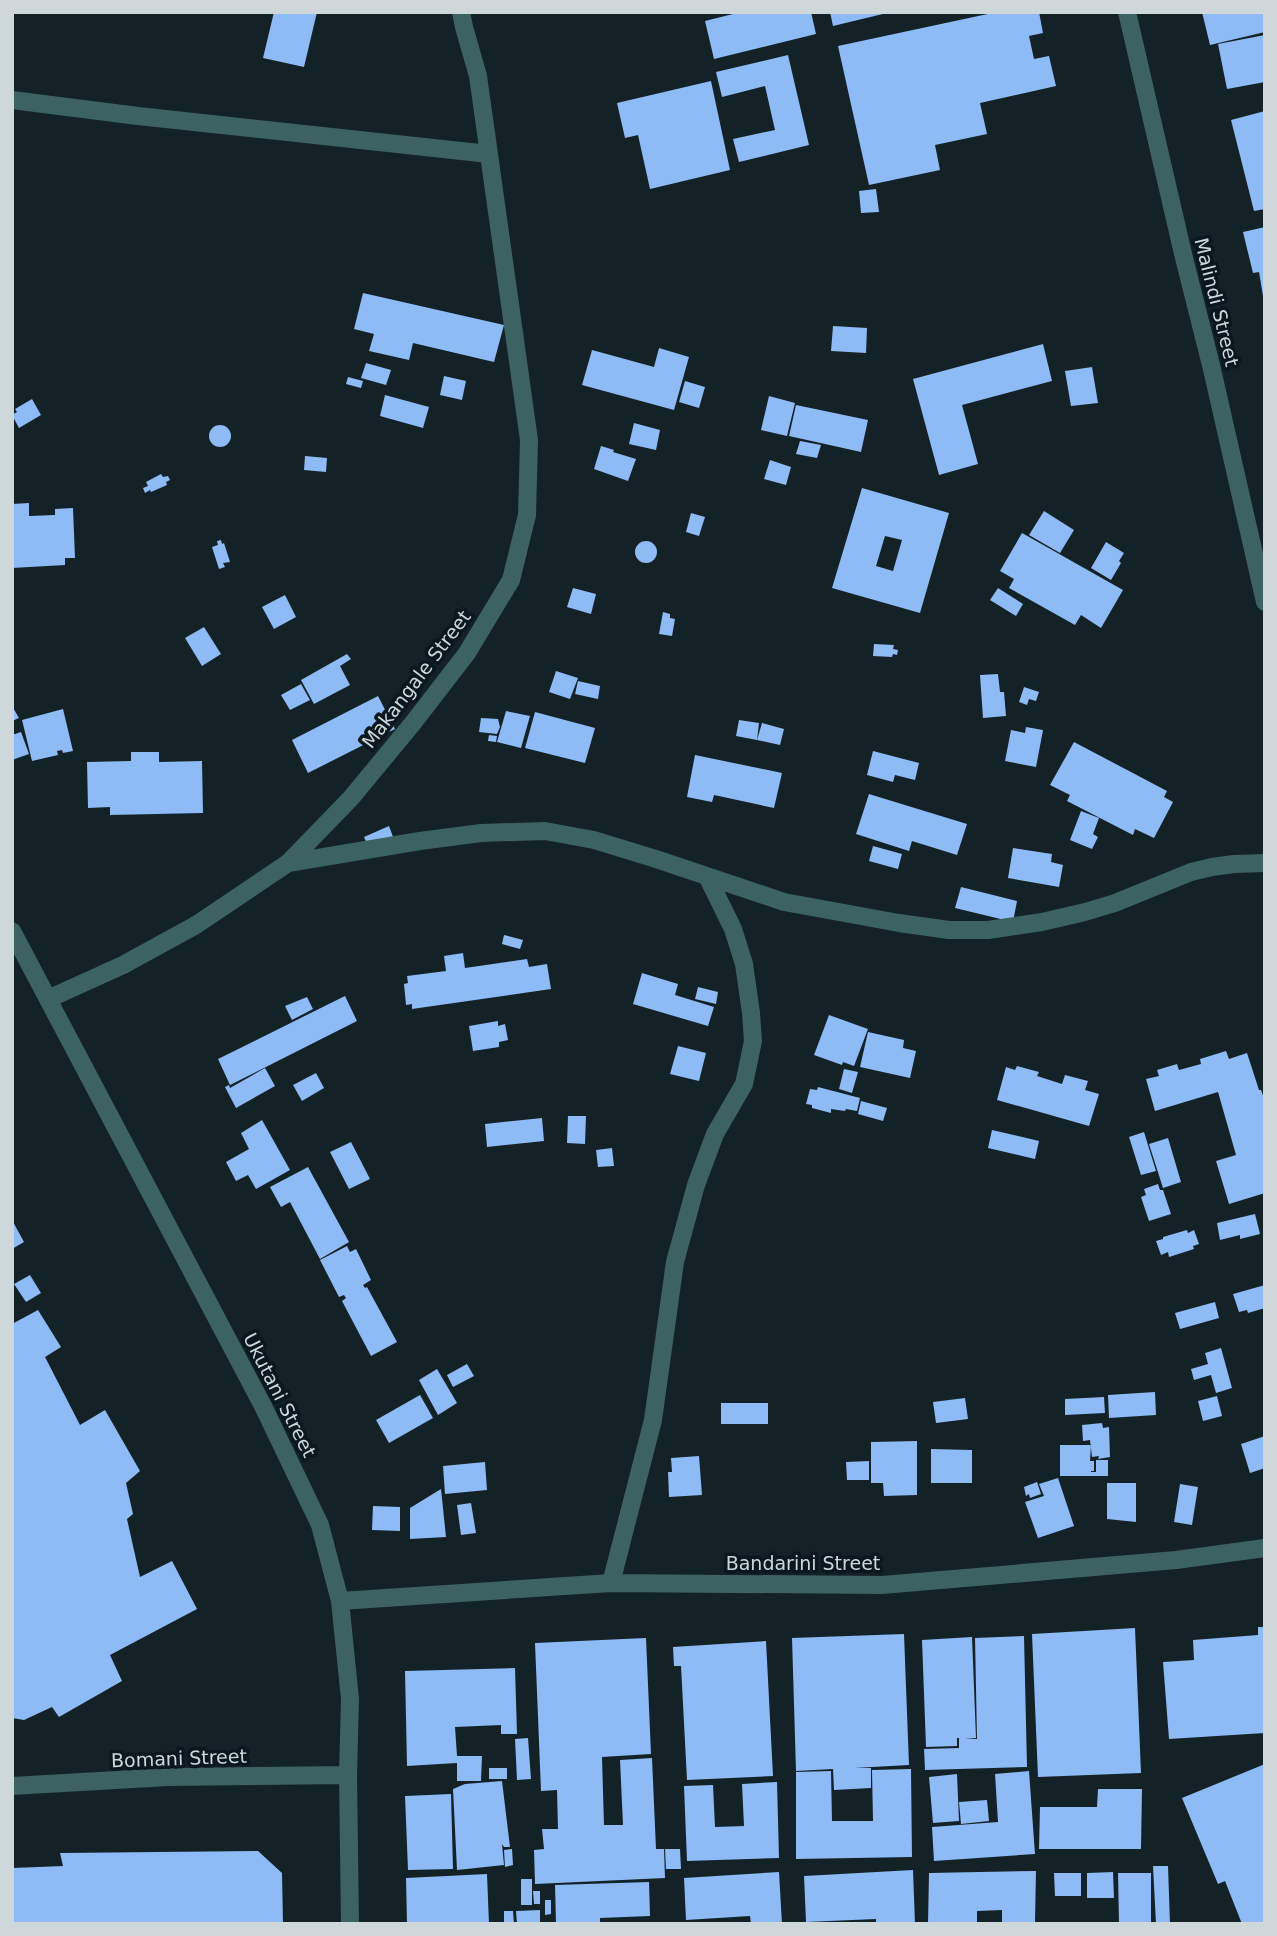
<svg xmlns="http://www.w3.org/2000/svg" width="1277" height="1936" font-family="'DejaVu Sans',sans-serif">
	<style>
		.building { fill: #8ebaf5; fill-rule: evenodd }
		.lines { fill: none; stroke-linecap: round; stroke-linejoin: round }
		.minor { stroke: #3c6261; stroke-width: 18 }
		.labels { text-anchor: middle; stroke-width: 7; stroke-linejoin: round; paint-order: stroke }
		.street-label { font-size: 19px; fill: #ced8db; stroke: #09181e }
	</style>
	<rect width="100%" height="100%" fill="#132227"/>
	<path class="building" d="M274 12H317L304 67 263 58Z
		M741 12H811L816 34 714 59 705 21Z
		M830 12H887V13L833 26Z
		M997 12H1039L1043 33 1029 36 1034 59 1049 56 1056 86 980 103 987 134 935 145 940 170 869 185 838 46Z
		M1202 12H1265V32L1210 45Z
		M1265 35V82L1227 89 1218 44Z
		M788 55 809 145 739 162 733 139 775 130 765 86 722 97 716 72Z
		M711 81 730 170 650 189 638 135 625 138 617 103Z
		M1265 111V209L1254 211 1231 120Z
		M876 189 879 212 861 213 859 191Z
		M1265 227V302H1264L1259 272 1253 273 1243 232Z
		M363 293 504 325 494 362 413 343 409 360 369 351 374 334 354 329Z
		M833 326 867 328 866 353 831 351Z
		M1043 344 1052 381 962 405 978 464 939 475 913 379Z
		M659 348 689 357 674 410 582 385 592 350 654 367Z
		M366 363 391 370 386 385 361 378Z
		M1092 367 1098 403 1071 406 1065 371Z
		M444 376 466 381 462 400 440 395Z
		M348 377 363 381 361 388 346 384Z
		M685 381 705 387 699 408 679 402Z
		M385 395 429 407 423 428 380 416Z
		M769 396 795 403 787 436 761 430Z
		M32 399 41 415 19 428 12 415 17 412 15 409Z
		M796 405 868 420 861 452 789 436Z
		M634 423 660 430 656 450 629 444Z
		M209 436a11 11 0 1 1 22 0a11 11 0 1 1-22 0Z
		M800 441 821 445 817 458 796 454Z
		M601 446 614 450 613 452 636 459 628 481 594 469Z
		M305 456 327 458 326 472 304 470Z
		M770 460 791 467 786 485 764 479Z
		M161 474 163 477 168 476 170 480 166 482 167 485 151 492 150 490 145 493 143 488 148 486 146 482Z
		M862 488 949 513 920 613 832 588ZM885 536 902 540 893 571 876 566Z
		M29 503V516L55 515V509L73 508 75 558H65V565L12 568V504Z
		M1044 511 1074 530 1060 553 1029 535Z
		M691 513 705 517 699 536 686 532Z
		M1022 533 1123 590 1101 628 1081 615 1075 625 1009 588 1014 579 1000 571Z
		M221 540 222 544 224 543 230 562 223 563 225 567 219 569 212 547 218 545 217 541Z
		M635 552a11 11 0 1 1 22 0a11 11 0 1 1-22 0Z
		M1106 542 1124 553 1119 561 1121 563 1111 580 1091 568Z
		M573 588 596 594 591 614 567 607Z
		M998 588 1023 604 1016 616 990 600Z
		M285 595 296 617 274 629 262 607Z
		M663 612 670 614V618L675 619 672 636 659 634Z
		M204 627 221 654 202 666 185 638Z
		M874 644 894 645 893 649 898 650 897 655 893 654 892 657 873 656Z
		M347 654 351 659 340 666 350 685 314 704 301 680Z
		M556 671 578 678 570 699 549 692Z
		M998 674 1000 692H1004L1006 716 983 718 980 675Z
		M578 681 600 686 598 699 575 694Z
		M301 684 310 700 290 710 281 695Z
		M1024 687 1039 692 1036 701 1029 699 1027 705 1019 702Z
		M378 696 395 729 308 773 292 740Z
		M12 706 19 718 12 721Z
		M63 709 73 751 63 753 62 750 57 751 58 755 32 761 22 720Z
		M506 711 530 716 521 748 497 742Z
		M535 712 595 728 585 763 525 748Z
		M481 718 498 719 500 727 497 734 479 732Z
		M739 720 759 723 757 740 736 736Z
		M762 723 784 729 780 745 757 740Z
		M1026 727 1043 730 1036 767 1005 761 1011 730 1025 733Z
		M21 732 29 754 12 760V735Z
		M489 735 497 736 496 742 488 741Z
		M1074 742 1167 791 1164 797 1173 802 1154 838 1135 829 1133 835 1067 801 1070 795 1050 785Z
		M873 751 919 763 915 780 895 775 893 782 867 775Z
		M131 752H159V762L202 761 203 813 110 815V807L88 808 87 762 131 761Z
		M695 755 782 773 774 808 714 795 712 802 687 797Z
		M869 794 967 824 957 855 912 841 909 851 856 834Z
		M1081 811 1099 818 1093 834 1098 837 1092 849 1070 840Z
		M389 826 396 845 372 855 364 837Z
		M873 846 902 854 898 869 869 861Z
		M1013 848 1052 854 1051 862 1063 865 1059 887 1008 878Z
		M961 887 1017 901 1013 922 955 908Z
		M504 935 523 940 520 949 502 944Z
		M463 953 465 968 527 959 529 967 547 964 551 989 412 1009V1004L406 1005 404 984 408 983 407 976 446 971 444 956Z
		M642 973 678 984 675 995 714 1007 708 1026 633 1004Z
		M698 987 718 992 716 1004 695 999Z
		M345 996 357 1021 230 1085 218 1059Z
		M307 997 313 1009 292 1020 285 1006Z
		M829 1015 868 1029 854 1066 843 1062 842 1065 814 1055Z
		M498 1021V1026L505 1024 508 1040 499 1042V1047L473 1051 469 1026Z
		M868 1032 904 1040 903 1048 916 1051 910 1078 860 1067Z
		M678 1046 706 1053 699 1081 670 1074Z
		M1226 1051 1229 1059 1247 1053 1259 1090H1261L1265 1101V1193L1229 1204 1216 1161 1236 1155 1218 1092 1155 1111 1146 1079 1159 1076 1157 1070 1177 1064 1179 1070 1201 1064 1200 1059Z
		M1017 1066 1039 1072 1037 1076 1062 1084 1065 1075 1088 1081 1085 1090 1099 1094 1089 1126 997 1100 1006 1067 1015 1070Z
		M265 1068 275 1086 236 1108 225 1087 229 1085 230 1088Z
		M844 1069 858 1072 852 1093 839 1089Z
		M316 1073 324 1088 302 1101 293 1085Z
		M818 1087 860 1098 857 1111 846 1109 845 1111 831 1109V1113L812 1108V1105L806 1104 810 1089 817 1090Z
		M861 1101 887 1108 883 1121 858 1114Z
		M568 1116H586L585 1144 567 1143Z
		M542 1118 544 1141 487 1147 485 1124Z
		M262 1120 290 1170 256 1189 248 1175 236 1181 226 1162 249 1149 241 1133Z
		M992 1130 1039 1141 1035 1159 988 1148Z
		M1144 1132 1156 1171 1141 1175 1129 1137Z
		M1168 1138 1181 1182 1163 1188 1149 1144Z
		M351 1142 370 1179 349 1189 330 1152Z
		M612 1148 614 1166 598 1167 596 1150Z
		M308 1167 349 1242 320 1259 290 1202 281 1207 270 1187Z
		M1158 1184 1160 1190H1163L1171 1214 1149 1221 1141 1197 1146 1195 1144 1189Z
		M1255 1214 1260 1234 1240 1239V1235L1220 1240 1217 1223Z
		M12 1220 24 1242 12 1249Z
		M1187 1230 1188 1233 1194 1230 1199 1244 1193 1246 1194 1249 1169 1257 1168 1252 1161 1255 1156 1241 1163 1239V1237Z
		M347 1246 350 1252 356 1249 371 1280 363 1285 365 1288 367 1287 397 1342 371 1356 342 1301 346 1298 344 1295 339 1297 320 1260Z
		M30 1275 41 1293 26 1302 14 1284Z
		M1265 1285V1308L1248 1313 1247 1310 1239 1312 1233 1294Z
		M1215 1302 1219 1318 1180 1329 1175 1313Z
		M38 1310 61 1347 45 1357 80 1425 105 1410 140 1471 126 1483 133 1514 127 1519 140 1577 172 1561 197 1609 110 1655 122 1681 59 1717 52 1707 24 1720 12 1718V1324Z
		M1221 1348 1232 1388 1216 1393 1211 1375 1194 1380 1191 1369 1208 1364 1205 1353Z
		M467 1364 474 1376 453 1387 447 1375Z
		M437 1369 457 1403 438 1415 419 1380Z
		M1155 1392 1156 1415 1109 1418 1108 1395Z
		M420 1395 433 1418 389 1443 376 1420Z
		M1217 1396 1222 1416 1203 1421 1198 1401Z
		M1104 1397 1105 1413 1065 1415V1399Z
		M965 1398 968 1419 936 1423 933 1402Z
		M721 1403H768V1424H721Z
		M1102 1423 1103 1428 1109 1427 1110 1457 1098 1459 1099 1456 1092 1457 1090 1440 1083 1441 1082 1425Z
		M1265 1436V1468L1250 1473 1241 1444Z
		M917 1441V1495L884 1496 883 1483H871V1442Z
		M1060 1445H1091L1090 1461H1094V1471H1091V1472H1096V1460H1108V1476H1060Z
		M931 1449 972 1450V1483H931Z
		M699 1456 702 1495 669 1497 668 1472H672L671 1458Z
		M869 1461V1480H847L846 1462Z
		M485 1462 487 1490 445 1494 443 1466Z
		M1058 1478 1074 1526 1038 1538 1025 1502 1044 1496 1039 1484Z
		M1037 1482 1041 1494 1030 1498 1029 1494 1026 1496 1024 1487Z
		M1107 1483H1136V1522L1107 1519Z
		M1180 1484 1198 1487 1192 1525 1174 1522Z
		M441 1489 446 1537 410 1539V1508Z
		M471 1503 476 1533 461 1535 457 1505Z
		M373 1506 400 1507V1531L372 1530Z
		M1258 1627H1265V1733L1169 1739 1163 1662 1194 1660 1193 1640 1258 1635Z
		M1135 1628 1141 1773 1038 1777 1032 1634Z
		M904 1634 909 1765 854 1768H871V1788L834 1790 833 1769 796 1771 792 1638Z
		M1024 1636 1027 1767 925 1770 924 1749 959 1748V1738H957V1746L926 1747 922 1640 972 1637 976 1738 965 1739H977L975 1638Z
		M646 1638 651 1754 602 1757 604 1825H623L620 1760 652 1758 656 1849H664L665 1878 535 1884 534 1850 544 1849 542 1829H558L557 1790 541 1791 535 1643Z
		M766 1641 773 1776 687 1780 681 1666H674L673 1647Z
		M515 1668 517 1734H501V1725L455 1727 457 1756H482L481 1781H457V1763L407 1766 405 1671Z
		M528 1738 531 1779 517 1780 515 1739Z
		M1265 1764V1924H1242L1225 1881 1218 1884 1182 1798Z
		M489 1768H507V1779H489Z
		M911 1769 912 1857 796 1859V1772L831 1771 832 1821H873L872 1770Z
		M1029 1771 1035 1854 934 1861 932 1827 998 1822 995 1774Z
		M957 1774 959 1821 933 1823 929 1777Z
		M502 1781 510 1847H504L502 1844 504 1865 457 1870 453 1789 465 1784Z
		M777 1782 779 1858 687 1861 684 1786 713 1785 715 1827 744 1826 742 1784Z
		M1098 1789H1142L1141 1849H1039L1040 1807H1097Z
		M451 1794 453 1869 408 1870 405 1796Z
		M987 1800 989 1821 961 1824 959 1802Z
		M512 1849 513 1865 505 1867 504 1850Z
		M665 1849H680L681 1869H666Z
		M258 1851 282 1873 283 1924H14L12 1868 63 1866 60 1853Z
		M1153 1866H1168L1170 1924H1156Z
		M913 1870 915 1924H876V1919L806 1922 804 1876Z
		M1036 1871 1035 1922 1002 1923V1910L977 1911V1924H928L929 1873Z
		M779 1872 782 1924H751L750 1916 686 1920 684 1878Z
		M1113 1872 1114 1898H1087V1873Z
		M1054 1873H1081V1896H1055Z
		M1118 1873H1151V1924H1119Z
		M487 1874 489 1924H407L406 1878Z
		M521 1879H532V1905H521Z
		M649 1882 650 1916 600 1918V1924H556L555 1885Z
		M533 1891H540V1904H534Z
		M545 1900H551V1914L545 1915Z
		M540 1910V1924H517L516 1911Z
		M504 1911H513L514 1924H504Z"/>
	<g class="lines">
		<path class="minor" d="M1127 12 1184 258 1211 365 1265 602
			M12 100 138 116 489 154
			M288 863 420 841 481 833 545 831 594 840 656 859 784 902 899 923 949 930H988L1042 922 1085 912 1115 903 1191 872 1212 867 1234 864 1265 863
			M12 931 263 1406 320 1525 340 1601 350 1699 348 1775 350 1924
			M48 999 123 965 196 925 288 863 351 798 413 723 467 653 511 580 527 515 529 440 478 76 464 27 461 12
			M611 1583 653 1420 675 1262 696 1185 715 1134 744 1084 753 1041 751 1013 744 964 733 929 707 876
			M340 1601 611 1583 882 1585 1176 1560 1265 1548
			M12 1786 168 1777 348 1775"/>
	</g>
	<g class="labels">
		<g class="street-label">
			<text transform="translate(1217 302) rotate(76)" y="7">Malindi Street</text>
			<text transform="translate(416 679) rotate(-53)" y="7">Makangale Street</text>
			<text transform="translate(280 1395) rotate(63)" y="7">Ukutani Street</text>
			<text x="803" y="1570">Bandarini Street</text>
			<text transform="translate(179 1758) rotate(-2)" y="7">Bomani Street</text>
		</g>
	</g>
	<rect width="1277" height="1936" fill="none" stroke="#ced8db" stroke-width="28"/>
</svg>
